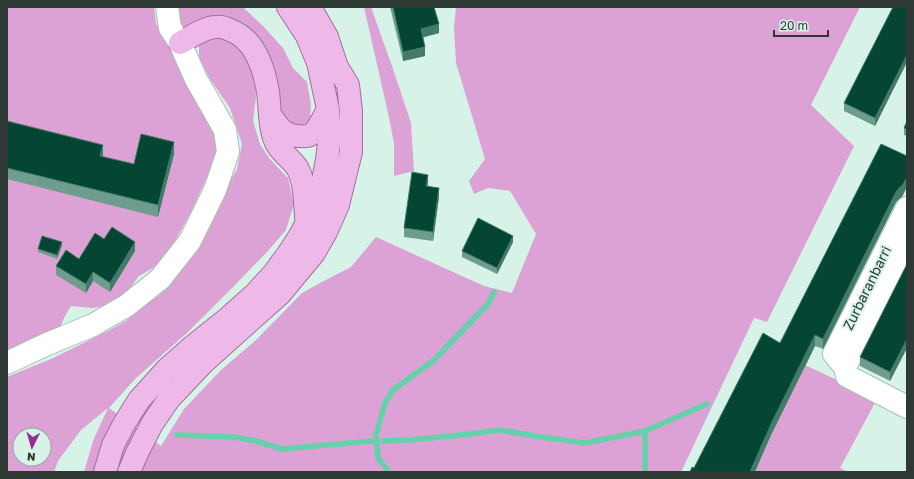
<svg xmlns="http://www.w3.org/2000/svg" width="914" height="479" font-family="'Golos Text',sans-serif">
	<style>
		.green { fill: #dca2d6; fill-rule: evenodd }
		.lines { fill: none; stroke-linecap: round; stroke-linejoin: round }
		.stream { stroke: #65d1aa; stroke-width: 5.5 }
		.street-casing { stroke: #a6c1b5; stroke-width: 24 }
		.primary-casing { stroke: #a36e9f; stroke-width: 24 }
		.street { stroke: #fff; stroke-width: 22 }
		.primary { stroke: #eeb9e8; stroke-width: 22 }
		.wall { fill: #6e9c8d }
		.shaded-wall { fill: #437a69 }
		.building { fill: #044633; stroke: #437a69 }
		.labels { text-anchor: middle; stroke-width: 4; stroke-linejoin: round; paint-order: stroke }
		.street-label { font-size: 14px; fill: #2e3934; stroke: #d7f3e7 }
	</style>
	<rect width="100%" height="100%" fill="#d7f3e7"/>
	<path class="green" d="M7 7H154L156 24 169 40 216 130 218 141 216 159 208 175 191 212 174 243 162 263 139 276 117 305 92 308 71 306 64 318 59 330 7 353Z
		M172 7H243L245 9 264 27 283 48 293 68 307 82 311 104 310 120 299 128 286 125 248 29H188L181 27Z
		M364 7H371L393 69 411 123 414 171 394 176V143L388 113Z
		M456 7H860L811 105 854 146 767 322 754 318 681 472H84L93 441 108 408 81 430 58 461 54 472H7V377L51 359 108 331 126 321 140 308 160 295 175 274 237 169 242 144 230 108 210 79 199 58V45L204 38 224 34 248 55 255 74 256 97 253 121 260 144 270 159 288 178 294 204 286 230 266 253 232 288 187 333 135 379 109 408 161 446 184 409 220 371 256 340 302 293 320 283 351 267 376 237 484 286 512 293 536 234 510 191 488 188 474 194 469 181 485 159 456 63 454 28ZM20 435H44V459H20Z
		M805 365 877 399 840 468 848 472H755L772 433Z"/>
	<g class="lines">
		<path class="stream" d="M177 435 234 437 255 441 282 449 372 441
			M383 441 410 440 470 434 500 430 541 437 585 443 645 431 707 404
			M389 472 378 458 376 435 385 403 393 390 433 361 488 304 494 292
			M645 472V431"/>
		<defs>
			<path id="street" d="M907 246 845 367 847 376 907 407
				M7 363 45 345 93 325 126 306 160 279 190 241 215 190 228 152 225 130 196 79 180 43 170 28 167 7
				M845 367 834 354 907 208"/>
			<path id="primary" d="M180 43C189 38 205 27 216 27 220 26 226 28 230 30 255 39 264 68 268 92 270 107 269 123 274 138 278 151 291 158 298 169 305 184 305 201 306 217
				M271 116C278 126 283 135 297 136 301 136 307 137 310 135 318 131 324 116 328 109
				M105 472 113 445 124 424 139 400 166 370 193 346 228 318 255 294 274 273 288 254 301 234 315 205 323 181 327 159 330 136 328 109 318 63 307 36 288 7
				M129 472 137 453 152 424 169 399 204 362 280 294 314 253 326 232 338 205 351 152V111L348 85 337 67 327 37 310 7"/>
		</defs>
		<use href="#street" class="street-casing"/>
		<use href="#primary" class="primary-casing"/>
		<use href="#street" class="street"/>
		<use href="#primary" class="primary"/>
	</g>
	<path class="wall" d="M390 7H434L439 33 423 37 425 56 403 61Z
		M907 7V62L875 126 844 111V103Z
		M7 121 103 157 134 164 174 154 158 217 7 179Z
		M907 121V136L904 135V128Z
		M881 144 902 197 900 198 896 202 823 349 815 346 772 433 694 468 780 343Z
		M428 184 427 187 439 197 433 241 404 237V228Z
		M104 239 135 251 110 292 93 281 86 293 56 275V266L79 259Z
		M513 242 497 274 462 257V251Z
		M62 245 57 259 38 252V249Z
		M907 264V348L890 381 860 366V357Z"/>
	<path class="shaded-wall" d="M439 24V33L421 38V29Z
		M425 47V56L403 61V52Z
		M907 55V62L875 126V118Z
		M174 142V154L158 217V205Z
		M103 145V156L100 167V156Z
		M428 175V184L426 195V186Z
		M907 177V187L902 197 900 198 896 202 823 349V339L896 192 900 187Z
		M439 188V197L433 241V232Z
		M513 236V242L497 274V268Z
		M62 242V245L57 259V255Z
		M135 242V251L110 292V283Z
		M93 272V281L86 293V284Z
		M815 335V346L772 433 755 472H750L772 422Z
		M907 339V348L890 381V372Z"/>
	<path class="building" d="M393 7H434L439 24 421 29 425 47 403 52Z
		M893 7H907V55L875 118 844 103Z
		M7 121 103 145 100 156 134 164 141 134 174 142 158 205 7 168Z
		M907 121V129L904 128Z
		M881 144 907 156V177L902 186 900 187 896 192 823 339 815 335 772 422 750 472H690L692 467 694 468 763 333 780 343Z
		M412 172 428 175 426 186 439 188 433 232 404 228Z
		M478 218 513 236 497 268 462 251Z
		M112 227 135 242 110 283 93 272 86 284 56 266 66 250 79 259 95 233 104 239Z
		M42 236 62 242 57 255 38 249Z
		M907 264V339L890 372 860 357Z"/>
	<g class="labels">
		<g class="street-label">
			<text transform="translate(867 288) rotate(-64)" y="5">Zurbaranbarri</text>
		</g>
	</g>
	<rect width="914" height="479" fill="none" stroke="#2e3934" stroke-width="16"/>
	<g transform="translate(32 447) rotate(185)"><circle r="19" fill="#d7f3e7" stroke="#93a99f"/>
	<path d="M0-3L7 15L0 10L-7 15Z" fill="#962d90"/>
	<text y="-6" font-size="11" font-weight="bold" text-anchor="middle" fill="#2e3934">N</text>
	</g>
	<path d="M774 30v6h54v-6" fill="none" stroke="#2e3934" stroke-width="2"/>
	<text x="780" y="30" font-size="12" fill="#2e3934" stroke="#d7f3e7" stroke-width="3" paint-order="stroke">20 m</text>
</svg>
